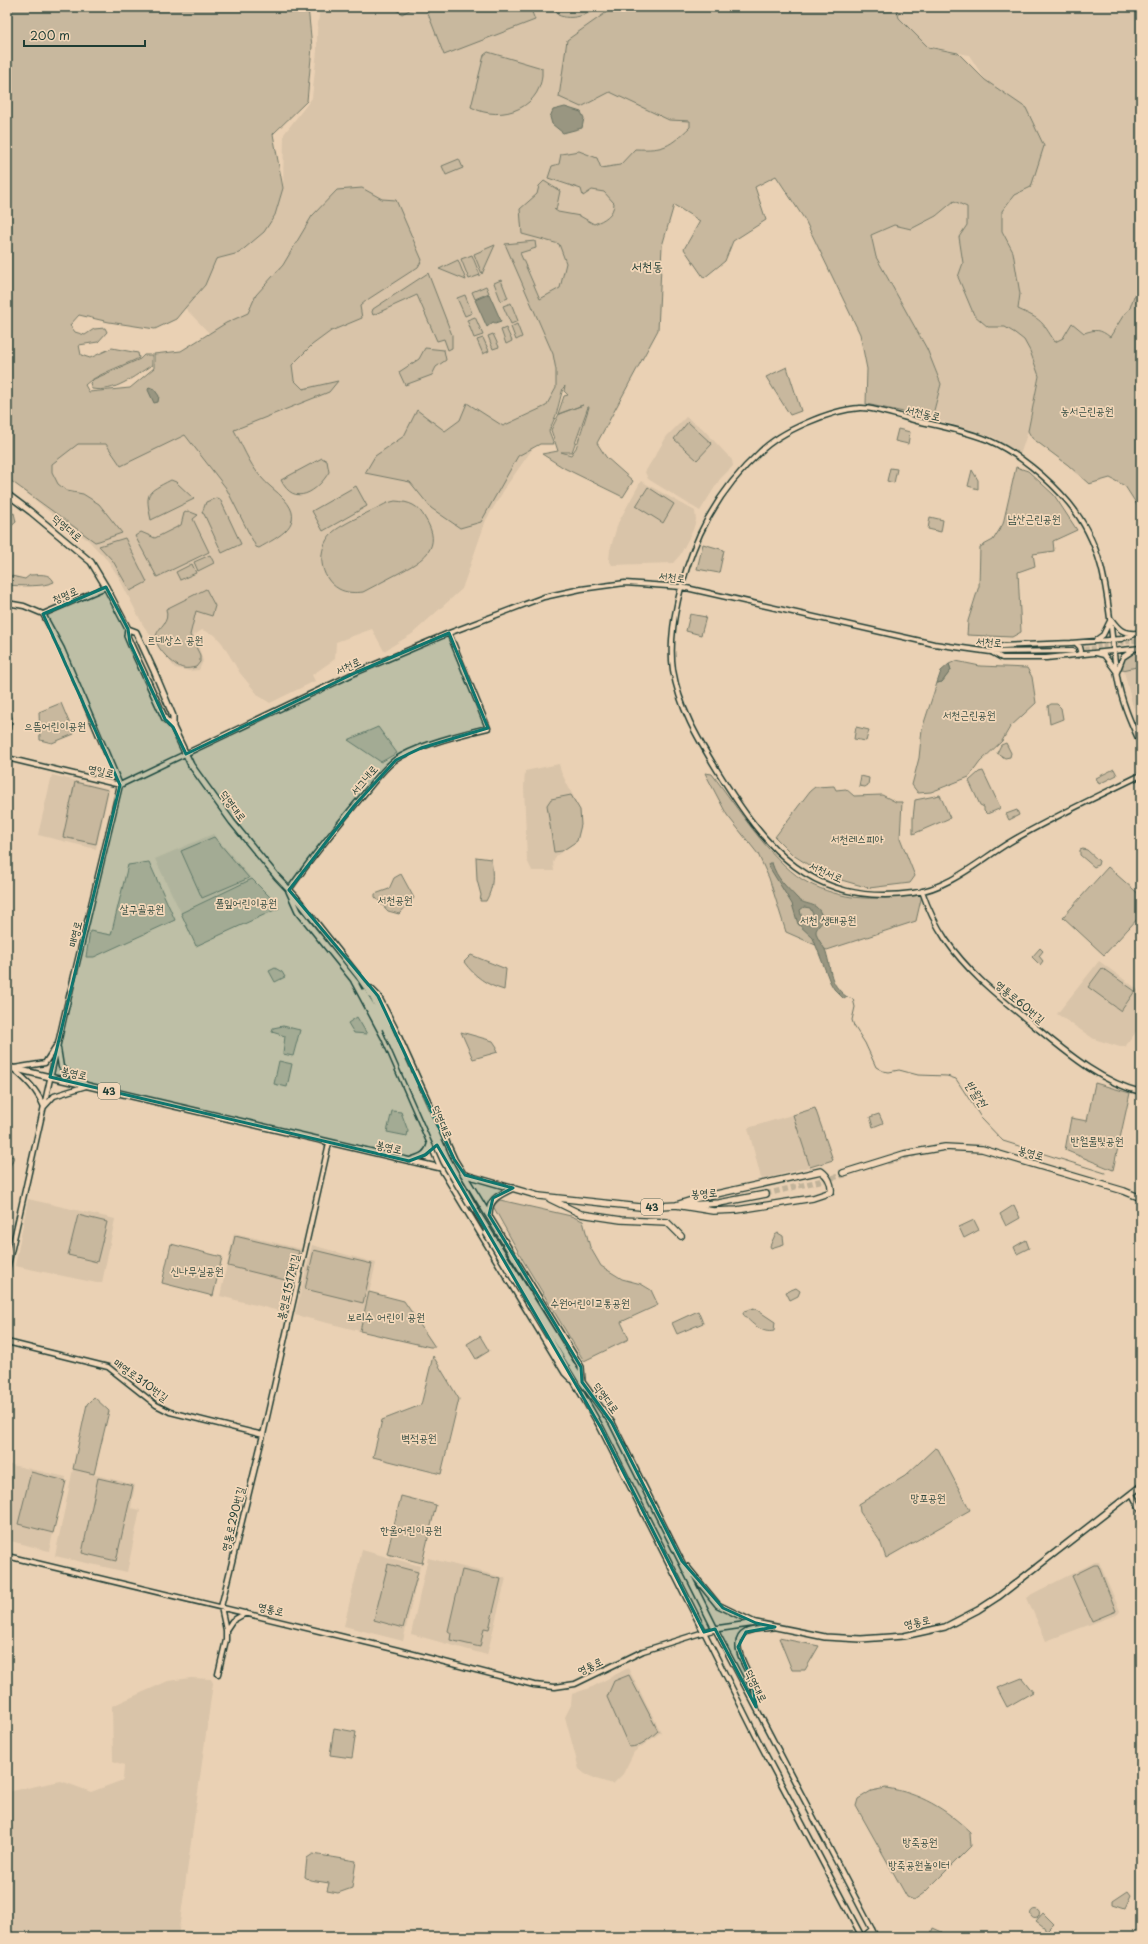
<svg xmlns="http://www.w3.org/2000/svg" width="1148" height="1944" font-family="'Playpen Sans','Poor Story',sans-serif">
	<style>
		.built { fill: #d9c4a9 }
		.green { fill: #c8b89e; stroke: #747a69; fill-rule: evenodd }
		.water { fill: #999681; stroke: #687262; fill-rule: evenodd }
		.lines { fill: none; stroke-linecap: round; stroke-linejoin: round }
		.stream { stroke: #687262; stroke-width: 1 }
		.minor-tunnel { stroke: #c1b39a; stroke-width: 4; stroke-dasharray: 4 2; stroke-linecap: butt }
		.highway-tunnel { stroke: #c1b39a; stroke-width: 5.5; stroke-dasharray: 5.5 3; stroke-linecap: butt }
		.minor-casing { stroke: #1f3d34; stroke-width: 7 }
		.major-casing { stroke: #1f3d34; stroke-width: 8 }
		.highway-casing { stroke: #1f3d34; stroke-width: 8 }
		.minor { stroke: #f2d7b9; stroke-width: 4 }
		.major { stroke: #f2d7b9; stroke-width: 5 }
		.highway { stroke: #f2d7b9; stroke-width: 5.5 }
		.major-bridge-casing { stroke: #1f3d34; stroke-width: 8; stroke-linecap: butt }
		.major-bridge { stroke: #f2d7b9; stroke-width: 5 }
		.marked { fill: #0f766e; fill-opacity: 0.2; stroke: #0f766e; stroke-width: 3; stroke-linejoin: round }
		.labels { text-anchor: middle; stroke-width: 3.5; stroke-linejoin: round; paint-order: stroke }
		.shield { fill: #f2d7b9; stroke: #5e6b5c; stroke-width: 1 }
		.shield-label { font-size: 10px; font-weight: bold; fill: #1f3d34 }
		.park-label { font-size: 11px; fill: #30493f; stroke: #f2d7b9 }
		.street-label { font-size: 11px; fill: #1f3d34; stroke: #f2d7b9 }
		.water-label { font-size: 12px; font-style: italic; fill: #314a40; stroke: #f2d7b9 }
		.quarter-label { font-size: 13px; fill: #1f3d34; stroke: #f2d7b9 }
	</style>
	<rect width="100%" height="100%" fill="#ead1b4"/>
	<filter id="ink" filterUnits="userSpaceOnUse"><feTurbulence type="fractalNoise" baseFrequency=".025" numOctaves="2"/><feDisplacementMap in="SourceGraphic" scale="8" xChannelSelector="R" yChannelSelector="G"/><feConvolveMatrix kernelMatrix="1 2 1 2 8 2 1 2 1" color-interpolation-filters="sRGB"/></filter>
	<g filter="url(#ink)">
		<path class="built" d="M320 7H392L402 14 415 7H635L711 118 560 379 538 441 507 485 486 520 462 589 412 634 384 651 372 629 336 642 335 659 312 675 315 681 270 703 259 696 240 673 222 643 215 635 202 630 193 636 200 651 203 661 199 670 189 671 175 668 158 646 143 625 118 576 108 561 88 540 65 525 23 490 48 453 211 335 185 308 205 285 210 268 216 259 239 253 275 215 283 188 284 134 312 98 317 51V31Z
			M896 7H1141V293L1134 296 1130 308 1123 316 1110 337 1102 331 1095 329 1063 338 1042 360 1028 431 1020 455 993 437 932 418 941 383 926 349 876 257 871 235 894 225 911 229 936 216 954 201 967 207V225L959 237 963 263 958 277 974 315 988 327 1013 252 1002 231V210L1014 195 1031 187 989 86 969 55 928 47 899 18Z
			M686 417 702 428 732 460 733 466 720 479 700 511 648 479 645 472 667 436Z
			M641 481 695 511 696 520 693 530 680 555 673 563 612 565 609 560 610 550 618 523Z
			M1141 650V729L1132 703 1122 663Z
			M559 764 561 772 580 810 581 825 577 841 556 856 553 863 554 871H532L527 860 524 787 525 771Z
			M52 775 109 789 96 849 38 835Z
			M213 834 252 879 181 913 155 859Z
			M1099 961 1141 992V1025L1125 1047H1120L1094 1039 1057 1014Z
			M815 1108 833 1160 765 1179 761 1178 748 1128Z
			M28 1199 115 1219 102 1283H97L15 1266Z
			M234 1233 301 1249 287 1313 220 1296Z
			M312 1245 376 1263 360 1331 295 1315Z
			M7 1464 66 1477 49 1551 7 1540Z
			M73 1469 135 1485 131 1508 140 1510 127 1572 55 1556Z
			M362 1550 420 1566 403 1641 344 1626Z
			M428 1558 506 1578 487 1655 411 1634Z
			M1095 1562H1099L1120 1611 1118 1614 1046 1641 1027 1598 1032 1594Z
			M628 1668 661 1732 634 1752 623 1774 613 1784 599 1780 585 1774 579 1769 565 1717 571 1705 572 1694 592 1687Z
			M191 1678 211 1679 213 1683 178 1937H7V1792L61 1781 91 1792 123 1780 124 1765 113 1761 112 1706 168 1681Z"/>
		<path class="green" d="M9 7H308L312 47 307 101 273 134 283 188 275 215 264 232 239 253 216 259 205 285 185 308 176 319 155 329 109 322 79 315 70 325 75 332 85 335 94 329 105 328 107 332 98 342 79 345 81 355 90 358 112 348 138 353 139 358C125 365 95 375 85 385L89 392 130 388 154 368V354L181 351 226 323 248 313 256 295 283 265 312 216 337 190 362 188 382 199 396 200 422 260 418 267 367 300 360 306 362 318 331 331 312 345 292 365 294 380 303 389 338 381 329 392 234 430C242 445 249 463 260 476 267 485 277 491 284 499 307 524 278 537 259 548L256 547 226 488 185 435 121 466 106 444H78L52 464V472L58 484 67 491 83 494 99 504 122 533 99 541 95 542 7 478V9Z
			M392 7H415L402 14Z
			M438 7H530L535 20 444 55 427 11Z
			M554 7H599C588 15 571 21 558 15Z
			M614 7H896L899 18 928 47 958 53 985 80 1026 108 1044 146 1031 187 1014 195 1002 211V231L1013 252 1020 294 1018 309C1042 320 1041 320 1055 342L1063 338 1072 323 1084 333C1096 329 1100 329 1110 337L1123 316 1130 308 1134 296 1141 293V511L1125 486 1110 478 1089 484 1068 465 1032 438 1028 431 1039 376 1030 351 1024 340 1015 333 1005 327H988L974 315 958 277 963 263 959 237 967 225V207L954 201 936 216 911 229 894 225 871 235 876 257 927 349 941 384 932 418 866 404 867 369 860 334 805 220 776 176 755 187 766 220 733 241 725 261 704 278 684 249 700 221 674 205 662 246 658 330 597 443 606 457 633 481 623 497 564 468 542 454 558 451 551 430 559 414 583 405 558 414 564 396 568 395 564 391 565 386 563 388 556 415 549 431 554 444H540L518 456 481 522 460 528 431 508 410 482 365 473 375 456 404 436 417 410 445 431 460 420 467 403 503 426 546 406 556 388V370L553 354 505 244 535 241 536 248 520 253 540 299 560 288 566 263 559 244 522 234 520 209 537 194 539 186 544 181 560 191 556 210 554 209 558 212 580 216 594 224C604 220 614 215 614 203L604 192 592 190 583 196 581 189 548 178 552 166 559 164 561 154 579 151 597 158 601 168 620 165 635 149C665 150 669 147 690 127V121L669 120 610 92 581 107 559 97 567 40ZM588 407H589L576 448 571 455 561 452H572Z
			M488 52 542 68C545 107 502 124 471 107L484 55Z
			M459 159 463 168 446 175 442 166Z
			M495 245 482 274 474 254Z
			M472 255 480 275 469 279 461 259Z
			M458 260 466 280 439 269Z
			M428 273 452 335V348L448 350 444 339 437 341 417 295 373 315 372 312 373 309Z
			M501 280 508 298 501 301 494 283Z
			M486 286 489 293 475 299 472 292Z
			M465 295 472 313 465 316 457 298Z
			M511 303 518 321 511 324 503 306Z
			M475 317 483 335 474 338 467 320Z
			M517 324 522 337 516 340 511 327Z
			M506 328 512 341 506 344 501 330Z
			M493 334 499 347 493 349 488 336Z
			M483 338 489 351 483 354 477 340Z
			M425 348 444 350 446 360 436 367 432 375 405 385 399 372 419 359Z
			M144 355H152V365C134 376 115 393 92 389L90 383 94 379 140 359Z
			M787 367 801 411 790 415 766 377Z
			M688 422 712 444 697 460 674 439Z
			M898 429 910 432 908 444 895 441Z
			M322 458 327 461 329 472C318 491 294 508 281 480Z
			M1016 467 1028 471 1054 495 1077 530 1053 541 1054 551 1033 554 1035 566 1018 572 1021 632 1012 637 967 635 968 621 979 586 980 547 993 540 1003 524Z
			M890 468 897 469 894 483 887 481Z
			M972 470 978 480V489L968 486Z
			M171 480 176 482 194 499 151 520C145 492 146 493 171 480Z
			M356 486 367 506 323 531 312 511Z
			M648 487 674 504 663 523 636 506Z
			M216 498 220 499 241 544 222 553 204 514 202 513 206 502Z
			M395 501C410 502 418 505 425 518 444 548 423 560 399 573 387 579 375 586 363 592 356 593 346 593 339 589 319 578 316 549 332 533 341 524 374 510 387 503Z
			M188 511 198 515 193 519 209 552 157 577 135 536 141 532 155 538 181 525 184 513Z
			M14 513 16 522 7 530V535V516Z
			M930 517 943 520 941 532 928 529Z
			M125 538 147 582 130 591 113 561 99 546Z
			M703 544 724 550 719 573 697 569Z
			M210 555 214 563 198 571 194 562Z
			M192 564 196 573 180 580 176 572Z
			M7 575 25 579 30 575C38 575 50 572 54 582 45 587 18 586 7 585Z
			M206 589 215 606 212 616 196 611 190 635 200 655V662L196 667C192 668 187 669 183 668 174 666 153 646 156 636 159 625 170 624 166 609Z
			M690 614 706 617 701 635 686 631Z
			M1141 650V666L1123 670C1121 656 1130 654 1141 650Z
			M956 661 980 666 1027 668 1032 677 1036 703 1010 727 1002 741 980 762 969 777 931 792 918 793 912 785 919 758 922 729 937 683 942 682 951 670 949 664Z
			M61 703 74 734 52 743 40 740 39 712Z
			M1051 704H1057L1061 708 1063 719 1050 724 1048 706Z
			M378 727 397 753 381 762 348 740Z
			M856 727 869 730 866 741 854 739Z
			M1006 743 1011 753 1010 757 1005 758 997 753 1001 745Z
			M1114 769 1117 775 1099 784 1096 778Z
			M983 771 1000 807 999 809 987 814 984 811V807L980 805 969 781 979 772Z
			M705 773 712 774C737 807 769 858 803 880 816 888 837 895 852 897 875 900 899 897 922 895L916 921 827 950 786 932 769 878 758 854 727 815Z
			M861 776 869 778 868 785 865 787 859 786Z
			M75 782 108 790 96 844 63 837Z
			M834 786 836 790 846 789 854 796 882 795 896 802H902L900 838 915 876 910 883 869 888 824 875 793 855 775 837 810 791 815 787Z
			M571 795 580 810 581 825 577 841 562 851 554 852 547 805 551 799Z
			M940 795 950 818 913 834V818L915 800Z
			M1017 810 1019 815 1009 820 1006 814Z
			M214 837 249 878 202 898 181 851Z
			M1083 849 1087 850 1099 861 1098 865 1094 867 1080 855V850Z
			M476 857 491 859C493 875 494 887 486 901H480L481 895 477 880Z
			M149 862 175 920 94 957H86L90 931 111 935 128 865Z
			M1108 867 1141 896V915L1104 955 1063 917Z
			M401 874 414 898 399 914 388 911 375 897V894L389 889 394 878Z
			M252 879 274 901 279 908 196 946 181 913Z
			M1040 948 1043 951 1039 956 1043 961 1040 965 1032 957Z
			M471 955 506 969 504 990C487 985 475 977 464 962Z
			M275 968 282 972 285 977 275 982 269 971Z
			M1102 968 1135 991 1121 1011 1088 987Z
			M357 1017 367 1034 354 1033 348 1023Z
			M283 1026 300 1030 293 1056 283 1054 285 1036 272 1032 273 1028Z
			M461 1032 493 1041 497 1047 496 1051 498 1052 473 1059Z
			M279 1061 292 1064 287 1087 274 1084Z
			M1095 1083 1130 1093 1113 1170 1065 1150 1071 1118 1087 1121Z
			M815 1108 833 1160 810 1167 793 1115Z
			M392 1111 401 1112 408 1131 407 1136 387 1132Z
			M879 1114 883 1123 873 1127 870 1117Z
			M7 1155 14 1157 7 1174Z
			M500 1200 571 1216 583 1221 590 1247 601 1266 622 1279 641 1284 651 1290 658 1305 621 1322 629 1339 584 1361 524 1262 493 1206Z
			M1014 1205 1020 1218 1006 1226 1000 1214Z
			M78 1215 107 1222 97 1262 68 1255Z
			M974 1220 979 1230 964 1238 959 1227Z
			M778 1233 783 1236 784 1244 771 1248 770 1246 775 1235Z
			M235 1236 299 1251 296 1263 289 1266 285 1280 228 1266Z
			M1026 1240 1029 1248 1017 1254 1014 1247Z
			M171 1244 222 1257 213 1296 162 1283Z
			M314 1250 372 1264 363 1303 305 1289Z
			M796 1288 800 1291 798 1296 790 1300 786 1292Z
			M369 1292 404 1301 435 1347H430L360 1331Z
			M754 1308 775 1322 774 1331C762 1334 751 1323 743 1314L744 1311Z
			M698 1311 703 1323 677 1334 672 1323Z
			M480 1336 489 1351 476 1359 467 1344Z
			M433 1356 459 1399 441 1474 373 1457 382 1420 421 1405Z
			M94 1397 109 1411 94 1474 73 1469 87 1404Z
			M935 1448 938 1449 970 1510 886 1558 880 1541 860 1512 859 1504 905 1476Z
			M31 1472 66 1481 53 1533 18 1524Z
			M98 1478 133 1486 116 1561 82 1553Z
			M401 1496 436 1505 422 1563 387 1554Z
			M388 1564 418 1572 403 1628 374 1620Z
			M1094 1565H1098L1116 1611 1092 1621 1072 1576Z
			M462 1570 501 1579 489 1629 484 1628 480 1647 450 1640 451 1633 448 1631Z
			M779 1638 819 1646 805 1670H792Z
			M629 1675 658 1731C650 1738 641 1747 629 1747L607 1697 614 1681Z
			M1022 1678 1033 1692 1007 1707 997 1688Z
			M334 1728 356 1732 352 1758 330 1755Z
			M886 1788C920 1793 946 1809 970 1832L971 1846 924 1893 914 1900 907 1897 856 1806 858 1799 871 1791Z
			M313 1854 356 1861 352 1888 338 1893 327 1891 329 1883 310 1880 305 1877 307 1858Z
			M1128 1891 1131 1895 1125 1908 1113 1904V1901Z
			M1030.5 1914a4.5 4.5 0 1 1 9 0a4.5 4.5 0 1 1-9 0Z
			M1043 1913 1054 1924 1046 1932 1044 1927 1036 1921Z
			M933 1928 942 1932 940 1937H930Z"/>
		<path class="water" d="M565 107 581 112 584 118 582 128 563 133 552 124 550 117 553 110Z
			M489 294 501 321 495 323 493 322 487 327 475 300Z
			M149 387 154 389 159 396 158 402 154 403 148 390Z
			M949 664 951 670 942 682 937 683 941 671Z
			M769 863H772C777 879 786 886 797 898 807 908 819 899 823 921 821 924 816 928 816 932 816 938 824 946 826 952 832 971 828 983 847 997L844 999 834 989 830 982 813 938 798 924 792 904 768 865ZM804 907 810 908 816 920 814 924H807L802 919 800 910Z"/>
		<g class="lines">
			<path class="stream" d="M847 997 853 999 855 1007 852 1020 854 1026 865 1043 876 1067 883 1071 889 1072 899 1070 918 1075 947 1076 956 1079 982 1119 1003 1141 1105 1173"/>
			<path class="minor-tunnel" d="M1073 651 1141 640"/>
			<path class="highway-tunnel" d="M887 1162 915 1154
				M766 1194 848 1174"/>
			<defs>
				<path id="minor" d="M7 603 24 606 43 614 106 587
					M1096 640 1103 635 1111 619C1119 630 1123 634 1137 633
					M1076 643 1080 647 1081 651 1078 655
					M991 652 1002 646 1071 643 1121 639 1141 632
					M993 653 1002 658H1046L1141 648
					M1096 653 1104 655 1116 671
					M1117 672 1123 657 1132 651
					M7 712 9 718 7 740
					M1141 745C1131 723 1121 701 1117 676 1107 613 1112 556 1069 503 1048 478 1018 453 988 440 965 431 941 426 917 421 902 417 874 407 860 408 830 410 781 431 760 452 736 474 714 504 700 534 683 572 667 628 673 670 679 707 698 739 717 770 766 849 811 907 913 893 950 888 980 860 1010 842 1052 817 1097 797 1141 775
					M7 758 120 785 357 672 449 633 544 597 581 589 625 583 682 587 934 644 991 652 1073 651
					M289 890C312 857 338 825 364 794 374 782 383 769 395 760 417 745 462 734 488 728L449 633
					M922 891C928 909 936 925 946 940 969 974 1002 999 1033 1025 1065 1051 1100 1082 1141 1092
					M58 1048 61 1067 85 1084
					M12 1068C27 1080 37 1090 44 1107L54 1096 86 1086
					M14 1068 45 1063 56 1046
					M7 1270 64 1017 120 785 62 649 43 614
					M7 1342 108 1367 156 1405 170 1412 263 1435
					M1132 1494 1141 1511
					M7 1556 398 1650 534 1685 555 1687 575 1684 643 1651 704 1632 756 1736 862 1937
					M715 1629 876 1937
					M226 1630 232 1621 246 1613
					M218 1674 226 1640V1630L221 1607 263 1435 329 1143
					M755 1705C755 1698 755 1690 753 1683 749 1671 727 1642 746 1632 753 1628 766 1629 774 1627
					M863 1937 872 1929"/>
				<path id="major" d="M7 494 31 512 91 562 106 587 128 629 127 636 130 643 165 719 173 727 191 765 232 822 277 877 295 896 359 977 372 996 388 1026
					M128 629 136 632 154 671 173 716V727
					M289 891 298 911 356 983
					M354 981 384 1037 441 1168 565 1373 571 1379
					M371 989 378 996 395 1029 454 1159 581 1367 582 1382
					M363 992 385 1028
					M7 1065 12 1068 50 1077 441 1168 539 1196
					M409 1161C420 1157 427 1156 430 1145
					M489 1214C489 1198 500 1195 513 1188
					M553 1334 582 1382 612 1423 715 1629
					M549 1337 601 1428 704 1632 715 1629 756 1623 825 1637 861 1639 904 1636 945 1627 978 1610 998 1597 1141 1486
					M687 1567 718 1605 755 1623"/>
				<path id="highway" d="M821 1171C828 1176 832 1184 831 1192L813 1198 737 1210 713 1211 676 1205 698 1198Z
					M843 1173 904 1154 945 1147 982 1149 1124 1191 1141 1198
					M539 1196 640 1207 678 1205
					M550 1199 581 1214 621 1220 667 1222 681 1236
					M689 1205 719 1203 766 1194"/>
			</defs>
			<use href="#minor" class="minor-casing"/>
			<use href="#major" class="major-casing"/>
			<use href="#highway" class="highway-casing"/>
			<use href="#minor" class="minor"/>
			<use href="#major" class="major"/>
			<use href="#highway" class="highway"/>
			<defs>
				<path id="major-bridge" d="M388 1026 447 1158 478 1214 553 1334
					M385 1028 444 1162 469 1204
					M486 1233 549 1337"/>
			</defs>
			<use href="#major-bridge" class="major-bridge-casing"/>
			<use href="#major-bridge" class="major-bridge"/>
		</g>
	</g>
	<path class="marked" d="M106 587 128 629 130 643 165 719 173 727 186 754 357 672 449 633 488 728 421 748 396 760 354 806 289 890 378 996 454 1159 465 1175 513 1188 493 1198 489 1215 581 1367 582 1382 612 1423 682 1561 723 1608 756 1623 775 1627 746 1632 738 1647 753 1684 756 1707 715 1629 704 1632 601 1428 437 1145 425 1155 409 1161 50 1077 120 785 43 614Z"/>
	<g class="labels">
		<g class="shield">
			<rect x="98" y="1083" width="22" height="16" rx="3"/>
			<rect x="641" y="1199" width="22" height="16" rx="3"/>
		</g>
		<g class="shield-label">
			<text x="109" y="1095">43</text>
			<text x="652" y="1211">43</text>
		</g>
		<g class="park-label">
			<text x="1087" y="415">농서근린공원</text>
			<text x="1034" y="523">남산근린공원</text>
			<text x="175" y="644">르네상스 공원</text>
			<text x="969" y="719">서천근린공원</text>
			<text x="55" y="730">으뜸어린이공원</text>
			<text x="857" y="843">서천레스피아</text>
			<text x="395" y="904">서천공원</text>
			<text x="246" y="907">풀잎어린이공원</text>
			<text x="142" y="913">살구골공원</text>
			<text x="828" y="924">서천 생태공원</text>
			<text x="1097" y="1145">반월물빛공원</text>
			<text x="197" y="1275">신나무실공원</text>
			<text x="590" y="1307">수원어린이교통공원</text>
			<text x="386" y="1321">보리수 어린이 공원</text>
			<text x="419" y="1442">벽적공원</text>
			<text x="928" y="1502">망포공원</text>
			<text x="411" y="1534">한울어린이공원</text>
			<text x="920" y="1846">방죽공원</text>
			<text x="919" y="1869">방죽공원놀이터</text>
		</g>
		<g class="street-label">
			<text transform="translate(923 413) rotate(13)" y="4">서천동로</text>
			<text transform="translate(67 528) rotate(40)" y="4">덕영대로</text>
			<text transform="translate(672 577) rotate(7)" y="4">서천로</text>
			<text transform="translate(65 595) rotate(-23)" y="4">청명로</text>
			<text transform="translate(989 642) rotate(5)" y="4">서천로</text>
			<text transform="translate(348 666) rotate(-25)" y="4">서천로</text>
			<text transform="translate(101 771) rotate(13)" y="4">영일로</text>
			<text transform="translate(364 780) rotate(-49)" y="4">서그내로</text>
			<text transform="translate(233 806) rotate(53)" y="4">덕영대로</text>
			<text transform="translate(826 872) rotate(24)" y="4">서천서로</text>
			<text transform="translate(75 934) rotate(-76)" y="4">매영로</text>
			<text transform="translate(1020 1002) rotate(40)" y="4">영통로60번길</text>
			<text transform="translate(74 1073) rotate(13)" y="4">봉영로</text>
			<text transform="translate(442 1122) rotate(66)" y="4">덕영대로</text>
			<text transform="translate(389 1147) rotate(13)" y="4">봉영로</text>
			<text transform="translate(1031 1153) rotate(16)" y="4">봉영로</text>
			<text transform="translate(704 1193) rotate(-4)" y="4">봉영로</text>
			<text transform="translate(288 1287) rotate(-77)" y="4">봉영로1517번길</text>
			<text transform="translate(141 1380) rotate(36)" y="4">매영로310번길</text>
			<text transform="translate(606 1398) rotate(54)" y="4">덕영대로</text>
			<text transform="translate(233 1519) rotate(-76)" y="4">영통로290번길</text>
			<text transform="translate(271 1609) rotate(14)" y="4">영통로</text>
			<text transform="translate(917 1622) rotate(-12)" y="4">영통로</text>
			<text transform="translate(590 1666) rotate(-25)" y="4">영통로</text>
			<text transform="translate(756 1686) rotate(63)" y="4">덕영대로</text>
		</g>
		<g class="water-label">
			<text transform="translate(976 1094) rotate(56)" y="4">반월천</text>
		</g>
		<g class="quarter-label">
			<text x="647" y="271">서천동</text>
		</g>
	</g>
	<rect width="1148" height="1944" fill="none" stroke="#f2d7b9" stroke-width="24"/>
	<rect x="12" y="12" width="1124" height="1920" fill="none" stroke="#1f3d34" stroke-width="1.5" filter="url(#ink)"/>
	<path d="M24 40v6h121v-6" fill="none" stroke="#1f3d34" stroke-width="2"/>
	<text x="30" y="40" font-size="12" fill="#1f3d34" stroke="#f2d7b9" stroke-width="3" paint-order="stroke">200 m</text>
</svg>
